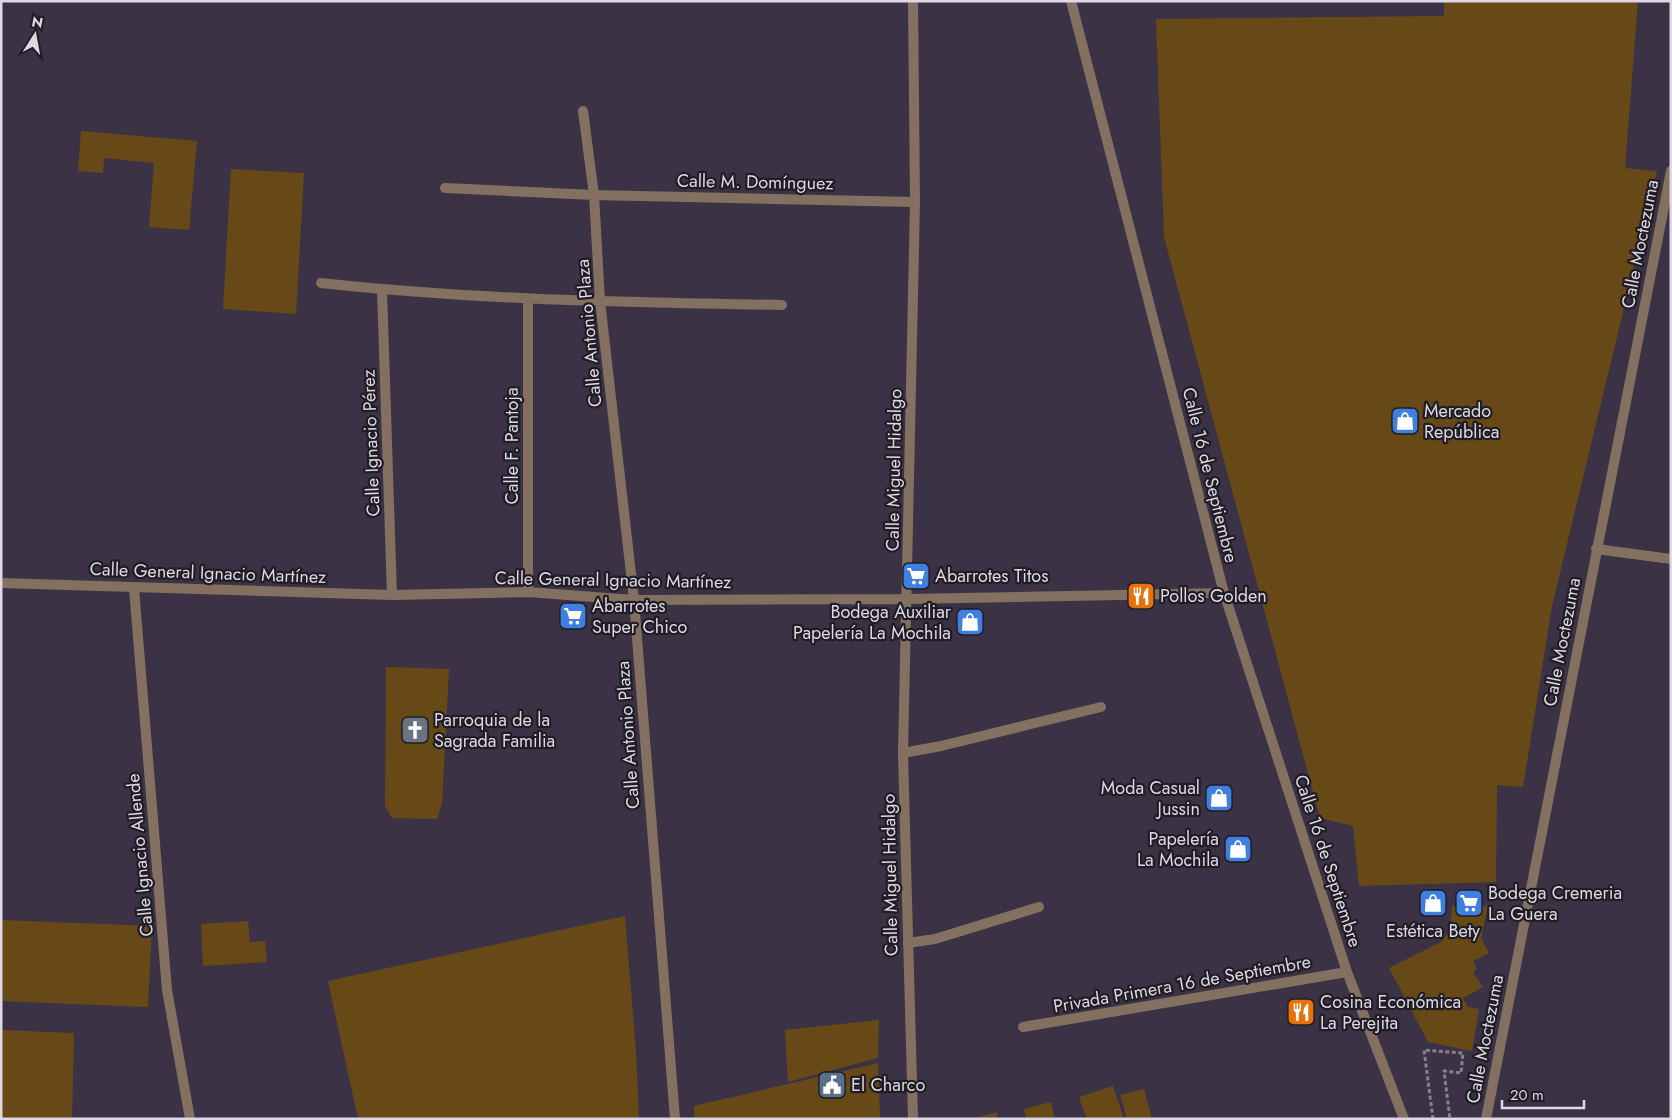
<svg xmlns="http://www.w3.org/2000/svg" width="1672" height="1120" font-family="Jost,sans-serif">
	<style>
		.building { fill: #674918 }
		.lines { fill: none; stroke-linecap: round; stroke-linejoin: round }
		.path { stroke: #87808f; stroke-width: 3; stroke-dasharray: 4 2.5; stroke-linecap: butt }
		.lane { stroke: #837060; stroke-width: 10 }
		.street { stroke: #837060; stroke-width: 10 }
		.labels { text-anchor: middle; stroke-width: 4.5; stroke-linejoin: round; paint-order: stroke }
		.street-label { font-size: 18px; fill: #ddd8e3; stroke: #201d25 }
		.poi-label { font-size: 18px; fill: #ddd8e3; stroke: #201d25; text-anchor: start }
	</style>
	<rect width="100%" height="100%" fill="#3b3345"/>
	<path class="building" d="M1444 1H1638L1625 168 1657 171 1552 606 1523 787 1497 785 1496 882 1359 886 1353 826 1320 818 1164 237 1156 19 1444 16Z
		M81 131 197 141 189 230 149 227 154 163 104 158 103 173 78 171Z
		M231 169 304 173 296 314 223 309Z
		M386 667 449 669 442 804 437 819 392 818 385 806Z
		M1452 906H1488L1481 938 1489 953 1473 961 1477 969 1473 973 1483 987 1463 998 1468 1007 1479 1009 1472 1051 1428 1042 1389 968 1441 942 1450 930Z
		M625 916 636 1052 639 1119H358L328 981Z
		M1 920 152 926 148 1007 1 1001Z
		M248 921 250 942 265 941 267 962 203 966 201 924Z
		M879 1020 878 1058 788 1082 785 1030Z
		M1 1030 74 1033 72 1119H1Z
		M878 1063 880 1119H694V1106Z
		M1113 1086 1124 1119H1087L1079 1097Z
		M1144 1089 1152 1119H1127L1120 1095Z
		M1051 1102 1055 1119H1026L1024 1109Z
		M997 1112 998 1119H974V1118Z"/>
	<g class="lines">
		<path class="path" d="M1433 1119 1424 1050 1463 1053 1461 1073 1444 1071 1450 1119"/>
		<path class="lane" d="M903 753 941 746 1101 707
			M908 943 935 939 1039 907"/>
		<path class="street" d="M913 1 915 202 903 753 913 1119
			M1071 1 1224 593 1347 972 1404 1119
			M583 111 594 195 600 301 634 600 675 1119
			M445 188 594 195 915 202
			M321 283C474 300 628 302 782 305
			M382 290 392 595
			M528 299V592
			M1596 549 1671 559
			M1 583 392 595 528 592 634 600 908 599 1224 593
			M134 588 167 990 190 1119
			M1023 1027 1347 972
			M1486 1119 1671 171"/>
	</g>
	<defs>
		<symbol id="shop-square" viewBox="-11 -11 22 22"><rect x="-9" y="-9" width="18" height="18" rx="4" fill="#3f7fe0" stroke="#201d25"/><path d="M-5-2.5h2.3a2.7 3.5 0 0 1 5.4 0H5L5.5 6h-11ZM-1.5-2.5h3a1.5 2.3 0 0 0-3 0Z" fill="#fff"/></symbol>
		<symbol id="supermarket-square" viewBox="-11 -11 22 22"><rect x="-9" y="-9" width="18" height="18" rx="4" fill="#3f7fe0" stroke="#201d25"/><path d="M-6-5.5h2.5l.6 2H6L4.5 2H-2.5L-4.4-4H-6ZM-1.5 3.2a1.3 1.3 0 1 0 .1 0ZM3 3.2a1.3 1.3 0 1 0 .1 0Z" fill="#fff"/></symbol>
		<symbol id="restaurant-square" viewBox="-11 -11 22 22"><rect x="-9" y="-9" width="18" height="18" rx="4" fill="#e8710a" stroke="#201d25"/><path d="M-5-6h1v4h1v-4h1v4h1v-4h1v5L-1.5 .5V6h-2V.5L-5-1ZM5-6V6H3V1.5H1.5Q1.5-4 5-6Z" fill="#fff"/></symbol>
		<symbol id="church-square" viewBox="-11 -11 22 22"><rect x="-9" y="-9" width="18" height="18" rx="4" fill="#6b7280" stroke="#201d25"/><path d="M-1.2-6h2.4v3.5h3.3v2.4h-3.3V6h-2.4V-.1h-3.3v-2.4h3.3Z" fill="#fff"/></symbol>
		<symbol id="civic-square" viewBox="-11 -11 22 22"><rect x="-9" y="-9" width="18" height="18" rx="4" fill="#5c6f8a" stroke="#201d25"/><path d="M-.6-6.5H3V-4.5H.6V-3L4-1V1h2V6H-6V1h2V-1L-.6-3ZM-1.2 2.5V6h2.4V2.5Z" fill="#fff"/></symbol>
	</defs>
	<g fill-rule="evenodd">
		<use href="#shop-square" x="1389" y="405" width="32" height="32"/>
		<use href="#supermarket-square" x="900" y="560" width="32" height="32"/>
		<use href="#restaurant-square" x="1125" y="580" width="32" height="32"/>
		<use href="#supermarket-square" x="557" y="600" width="32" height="32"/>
		<use href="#shop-square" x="954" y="606" width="32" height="32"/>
		<use href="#church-square" x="399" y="714" width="32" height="32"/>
		<use href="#shop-square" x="1203" y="782" width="32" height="32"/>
		<use href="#shop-square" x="1222" y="833" width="32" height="32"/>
		<use href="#shop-square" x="1417" y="887" width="32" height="32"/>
		<use href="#supermarket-square" x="1453" y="887" width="32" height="32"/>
		<use href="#restaurant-square" x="1285" y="996" width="32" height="32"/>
		<use href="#civic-square" x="816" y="1069" width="32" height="32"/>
	</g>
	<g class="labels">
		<g class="street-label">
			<text transform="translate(755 182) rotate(1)" y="6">Calle M. Domínguez</text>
			<text transform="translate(1640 244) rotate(-79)" y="6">Calle Moctezuma</text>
			<text transform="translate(589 333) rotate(-95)" y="6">Calle Antonio Plaza</text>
			<text transform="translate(371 443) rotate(-92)" y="6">Calle Ignacio Pérez</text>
			<text transform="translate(512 446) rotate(-90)" y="6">Calle F. Pantoja</text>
			<text transform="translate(894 470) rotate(-89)" y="6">Calle Miguel Hidalgo</text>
			<text transform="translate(1210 475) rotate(76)" y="6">Calle 16 de Septiembre</text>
			<text transform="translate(208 573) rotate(2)" y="6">Calle General Ignacio Martínez</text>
			<text transform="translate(613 580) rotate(1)" y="6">Calle General Ignacio Martínez</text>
			<text transform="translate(1562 642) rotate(-79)" y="6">Calle Moctezuma</text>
			<text transform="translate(628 735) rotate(-94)" y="6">Calle Antonio Plaza</text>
			<text transform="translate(140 855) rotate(-95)" y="6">Calle Ignacio Allende</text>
			<text transform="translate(1328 861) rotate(72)" y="6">Calle 16 de Septiembre</text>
			<text transform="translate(890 875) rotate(-91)" y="6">Calle Miguel Hidalgo</text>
			<text transform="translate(1182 984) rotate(-10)" y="6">Privada Primera 16 de Septiembre</text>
			<text transform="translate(1485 1039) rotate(-79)" y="6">Calle Moctezuma</text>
		</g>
		<g class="poi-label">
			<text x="1424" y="417">Mercado<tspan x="1424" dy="21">República</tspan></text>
			<text x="935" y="582">Abarrotes Titos</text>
			<text x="1160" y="602">Pollos Golden</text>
			<text x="592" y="612">Abarrotes<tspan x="592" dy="21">Super Chico</tspan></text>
			<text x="951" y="618" text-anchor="end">Bodega Auxiliar<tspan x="951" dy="21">Papelería La Mochila</tspan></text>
			<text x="434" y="726">Parroquia de la<tspan x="434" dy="21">Sagrada Familia</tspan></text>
			<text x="1200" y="794" text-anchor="end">Moda Casual<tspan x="1200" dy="21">Jussin</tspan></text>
			<text x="1219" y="845" text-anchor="end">Papelería<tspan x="1219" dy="21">La Mochila</tspan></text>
			<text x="1488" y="899">Bodega Cremeria<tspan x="1488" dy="21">La Guera</tspan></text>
			<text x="1433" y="937" text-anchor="middle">Estética Bety</text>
			<text x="1320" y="1008">Cosina Económica<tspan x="1320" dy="21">La Perejita</tspan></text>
			<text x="851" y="1091">El Charco</text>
		</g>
	</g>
	<rect width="1672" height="1120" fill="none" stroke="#ddd8e3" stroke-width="5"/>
	<g transform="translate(35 35) rotate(11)" stroke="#201d25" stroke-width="4" paint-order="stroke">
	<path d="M0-4L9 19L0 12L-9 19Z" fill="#ddd8e3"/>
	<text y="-8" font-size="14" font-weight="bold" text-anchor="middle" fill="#ddd8e3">N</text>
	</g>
	<path d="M1502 1100v8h82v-8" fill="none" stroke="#ddd8e3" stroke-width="2.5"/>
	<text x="1510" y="1100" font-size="15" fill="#ddd8e3" stroke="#201d25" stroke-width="4" paint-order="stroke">20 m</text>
</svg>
